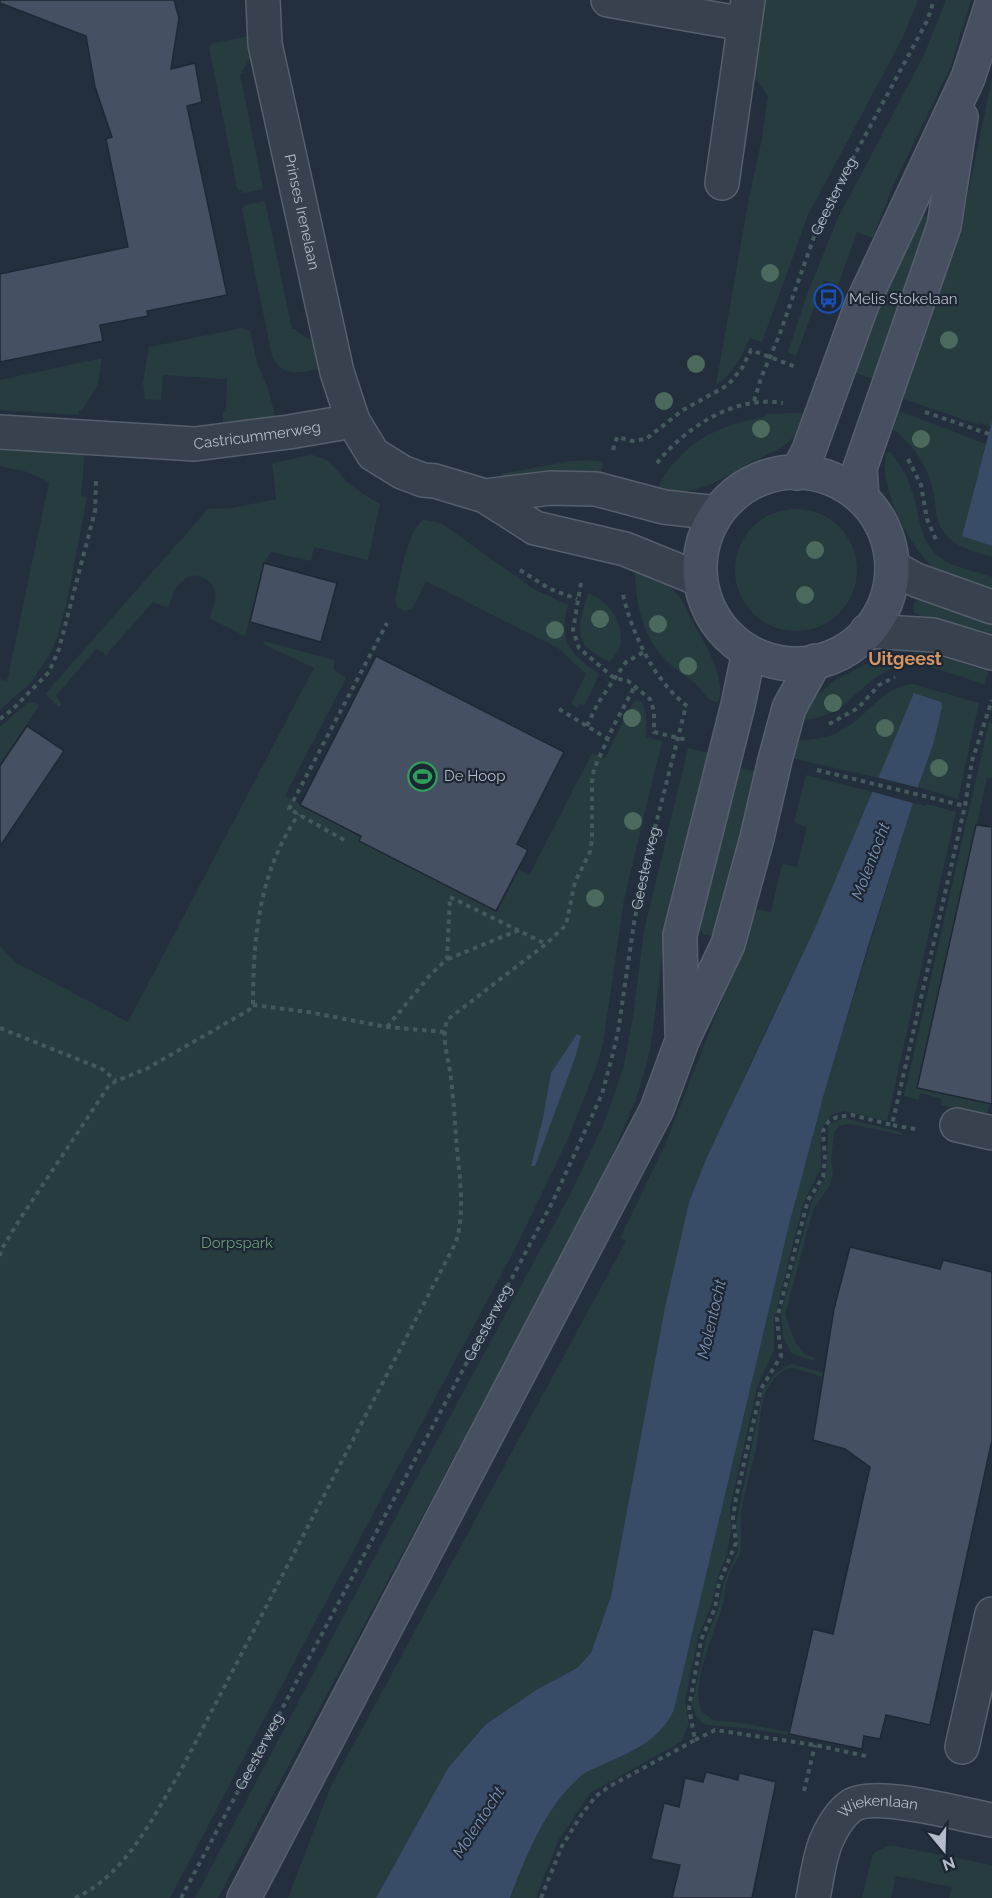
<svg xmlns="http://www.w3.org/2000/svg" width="992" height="1898" font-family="Raleway,sans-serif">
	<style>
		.green { fill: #263c3f }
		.water { fill: #394c67 }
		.pier { fill: #242f3e }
		.building { fill: #455162; stroke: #1f2835; stroke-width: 1.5 }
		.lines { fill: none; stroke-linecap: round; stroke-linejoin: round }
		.minor-casing { stroke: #565f6c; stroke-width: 36 }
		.secondary-casing { stroke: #565f6c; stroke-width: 36 }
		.path { stroke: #44595c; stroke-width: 4; stroke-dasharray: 4.5 4.5; stroke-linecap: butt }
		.minor { stroke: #38414e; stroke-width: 33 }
		.secondary { stroke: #465061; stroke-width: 33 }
		.tree { fill: #4b6a5d }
		.labels { text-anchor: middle; stroke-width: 4.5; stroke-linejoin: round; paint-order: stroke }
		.street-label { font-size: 15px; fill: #b4bcc9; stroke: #1d2633 }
		.poi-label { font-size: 15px; fill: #b4bcc9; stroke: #1d2633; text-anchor: start }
		.park-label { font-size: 15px; fill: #6b9a76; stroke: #1d2633 }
		.water-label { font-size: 16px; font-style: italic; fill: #7c92b1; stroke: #1d2633 }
		.quarter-label { font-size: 18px; font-weight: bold; fill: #d59563; stroke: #1d2633 }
	</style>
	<rect width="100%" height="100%" fill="#242f3e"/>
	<path class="green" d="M766 0H918L903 37 808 215 762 342 750 338C741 357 734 374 716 385L749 198 762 138 768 96 758 82 752 78Z
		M946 0H971L950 68 893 186 873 238 857 232 838 285 824 280 796 356 788 352 807 295 837 220 924 55Z
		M251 36 254 53 242 71 243 73 240 74 263 189 244 193 237 188 209 47 213 43Z
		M992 79V421L991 427 980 423 979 425 901 398 961 226Z
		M265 201 292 329H296V331L314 342 320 369C299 372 283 379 272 356L242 209 245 205Z
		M918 213 927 217 928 223 873 379 856 373 910 218Z
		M242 328 250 331 258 366 268 388 275 416 223 425V412H226L227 379 163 375 161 400 145 399 143 383 149 347Z
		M102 358 98 384 82 411H79V415L0 410V380Z
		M897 410 986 444 962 535 992 546V557C978 552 960 549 949 538 934 524 937 509 933 490 927 464 913 444 892 429Z
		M801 413 806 415C790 451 779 447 748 464 716 482 695 498 657 489 680 444 716 425 764 417L767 414Z
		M0 443 85 450 81 496 87 497 67 601 57 638 49 656 32 681 0 710V679L7 681 9 672 49 482 27 472 0 466Z
		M890 452C903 466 911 484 915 502 921 527 922 547 947 562 961 569 978 572 992 577V592C976 587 958 583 943 575 915 560 875 484 887 453Z
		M312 455C334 460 334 469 349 483 358 491 369 498 380 504L368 560 314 547 311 561 271 552 264 563 245 636 209 618C213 610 217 600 215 591 212 578 195 571 185 579 175 586 172 597 168 608L153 602 106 655 96 649 56 696 62 704 59 707 45 694 208 509 232 508 276 499 272 463Z
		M587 460 603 462 599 479 501 481V474L565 462Z
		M735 570a61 61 0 1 1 122 0a61 61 0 1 1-122 0Z
		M423 520 441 523 532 588 568 605C558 641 570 654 599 674L585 705 580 704 578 708 572 704V702L586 674 558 648 426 581 412 609 404 611 397 607 395 600C401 577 405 536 423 520Z
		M635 571C652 574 666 581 678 595 684 602 687 611 692 620 702 640 728 678 718 702 707 702 704 692 697 685 685 675 671 667 661 655 642 634 635 598 635 571Z
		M588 593C607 599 623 621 621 642 621 650 614 656 609 662 602 657 591 652 585 645 574 631 584 608 588 593Z
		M920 598 992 619V637L919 615 915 613C912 608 914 600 920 598Z
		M264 641 334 660V670L346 678 285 796 497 911 519 869 529 876 592 753 605 758 632 704 634 701 642 702C647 714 647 725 646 737L662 741 624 900 603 1044 596 1068 568 1139 515 1249 320 1613 170 1898H0V946L15 962 128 1022 314 668 263 644Z
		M916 653 936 655 989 672 984 684C963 678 931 664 908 665 878 667 862 692 839 708 830 715 816 718 805 720L802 717 813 699 835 680 874 660 898 654Z
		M913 684 979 703 958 799 918 787 934 742 941 702 915 693 879 778 791 758 796 741C812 739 828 739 842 730 868 716 882 687 913 684Z
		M34 702 39 706 0 764V727L27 703Z
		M989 722 992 723V778H987L918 1087 990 1104 987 1115 941 1105 942 1099 920 1093 919 1100 904 1096Z
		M688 748 709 753 665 934 651 1045 644 1073 635 1102 597 1190 218 1898H195L408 1494 570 1195 605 1121 624 1065 633 1016 644 931Z
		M739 768 756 771 732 874 713 936 704 935 700 928Z
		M806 775 873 792 815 928 750 1064 689 1202 665 1307 611 1596 591 1653 577 1668 536 1690 485 1725 448 1768 376 1898H288L330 1788 626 1241 620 1238 664 1147 735 967 753 909 771 912 782 864 797 867 807 827 794 823Z
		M913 803 925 806 927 804 956 812 887 1121 844 1111 832 1114 821 1130V1167L803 1204 774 1319V1351L758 1384 730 1507 731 1531 727 1554 718 1576 710 1609 698 1636 685 1702 689 1723 682 1741 590 1793 558 1841 536 1898H510C527 1855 545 1807 582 1775 587 1771 596 1768 602 1765 631 1752 660 1741 674 1710L789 1225 824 1094Z
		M844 1118 901 1132 903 1135 850 1124 839 1126 834 1132 831 1161 833 1173 830 1185 813 1210 785 1315 796 1344 805 1354 815 1358 813 1361 791 1353 783 1337 781 1312 813 1198 824 1180 827 1169 828 1128 831 1123Z
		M791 1364 840 1377 839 1382 793 1368C781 1369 772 1379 767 1390 759 1407 760 1426 757 1444 752 1467 744 1491 741 1515 740 1527 743 1544 739 1556 736 1563 731 1569 729 1576 725 1585 725 1597 722 1607 714 1635 689 1685 702 1712L713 1720 742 1723 809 1736V1738L743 1728 708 1725 702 1723 696 1716 692 1704 707 1635 717 1612 724 1582 738 1551 736 1524 763 1390 776 1373Z
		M890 1845 992 1865V1898H949L952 1887 896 1876 891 1898H862L872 1856 877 1851Z"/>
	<path class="water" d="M992 421V546L962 536Z
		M914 693 941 702 942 707 934 742 918 787 868 946 824 1094 789 1225 674 1710C660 1741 631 1752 602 1765 596 1768 587 1771 582 1775 545 1807 527 1854 510 1898H376L448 1768 485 1725 536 1690 577 1668 591 1653 611 1596 665 1307 689 1202 707 1157 815 928Z
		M577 1034 581 1036 575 1058 535 1166H531L543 1118 551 1073Z"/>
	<path class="pier" d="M876 777 920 788 916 804 870 791Z"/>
	<path class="building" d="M0 0H174L179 18 171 69 195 63 202 102 187 106 227 295 147 311 148 316 100 325 103 341 0 362V274L128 247 106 139 112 137 95 87 86 36 0 3Z
		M264 563 337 583 321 642 250 622Z
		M376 656 564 752 517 844 528 850 496 911 359 841 361 836 300 805Z
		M27 726 64 751 0 846V766Z
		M976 825 992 827V1104L917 1088Z
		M850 1247 940 1269 943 1260 992 1272V1440L930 1725 886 1715 880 1739 864 1736 862 1749 789 1734 813 1629 833 1634 870 1467 845 1449 813 1440 834 1309Z
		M706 1772 738 1780 739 1773 776 1782 752 1898H672L680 1865 651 1859 664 1803 679 1807 685 1778 703 1782Z"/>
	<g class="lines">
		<defs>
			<g id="minor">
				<path id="s3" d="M263 0 265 44 337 372 353 421"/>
				<path d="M608 0 744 24"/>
				<path d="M722 183 748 0"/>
				<path id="s4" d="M0 432 195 444 289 432 353 421 373 454 402 472 423 480 435 481 485 496 535 528 625 549 699 579"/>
				<path d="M485 496 551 488 596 489 664 507 717 513"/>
				<path d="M892 567 916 580 992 607"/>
				<path d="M867 631 933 635 992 653"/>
				<path d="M957 1125 992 1133"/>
				<path d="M962 1747 992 1614"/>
				<path id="s5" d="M813 1898C817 1879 819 1857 827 1839 832 1828 841 1813 851 1806 875 1790 962 1815 992 1820"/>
			</g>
			<path id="secondary" d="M700 568a96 96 0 1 1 192 0a96 96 0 1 1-192 0Z
				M797 473 809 450 862 304 968 78 992 4
				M862 498 860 468 944 226 961 117
				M682 1033 680 935 738 705 749 652
				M244 1898 657 1109 682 1041 728 944 757 838 775 760 789 708 815 661"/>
		</defs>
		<use href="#minor" class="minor-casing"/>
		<use href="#secondary" class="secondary-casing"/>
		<g class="path">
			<path id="s1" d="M754 401 761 378 779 336 815 234 845 173 927 21 934 0"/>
			<path d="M925 412 992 435"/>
			<path d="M613 450 617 437 632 441 646 439 683 410 728 385 742 368 751 350 796 367"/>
			<path d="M908 459 921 485 927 519 937 542"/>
			<path d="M657 463C686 427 735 395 783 403"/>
			<path d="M520 570 550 589 577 599"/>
			<path d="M581 583 573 630 579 648 614 678 628 681 650 699 654 711V732L687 740"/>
			<path d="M623 595C633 636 654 680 687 706"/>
			<path d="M559 709 608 739"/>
			<path d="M0 719 13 709 49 672 59 649 95 511 96 480"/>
			<path d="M829 724 858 708 879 685 895 677"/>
			<path d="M587 726 598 703 626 662 644 652"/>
			<path d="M817 770 965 806"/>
			<path d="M344 840 289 809 387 623"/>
			<path d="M448 959 519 930"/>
			<path d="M253 1005 308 1012 387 1027 444 1032"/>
			<path d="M387 1027 431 974 447 959 450 897 546 944"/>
			<path d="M0 1028 102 1069 116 1081"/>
			<path d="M915 1129 892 1125 965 806 972 761 992 700"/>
			<path d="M0 1256 1 1250 20 1219 108 1087 116 1081 146 1069 249 1010 253 1005C253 938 259 871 299 814"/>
			<path d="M695 1740 715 1730 815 1745 870 1757"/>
			<path d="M804 1791 815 1745"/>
			<path d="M75 1898C126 1875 153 1817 180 1772L456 1242C465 1212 460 1180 457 1149 455 1126 454 1103 451 1079 449 1059 441 1041 447 1020L546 944 566 925 575 882 590 852 592 839V782L594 769 614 725 635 686"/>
			<path id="s2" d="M181 1898 553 1201 602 1094 612 1057 618 1032 634 923 645 867 686 706"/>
			<path d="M541 1898 562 1846 582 1814 596 1796 610 1786 695 1740 689 1708 701 1640 715 1608 719 1583 736 1543 733 1518 736 1498 761 1389 781 1356 777 1318 808 1200 823 1177 825 1159 823 1131 829 1121 837 1117 852 1115 892 1125"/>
		</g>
		<use href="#minor" class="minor"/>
		<use href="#secondary" class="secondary"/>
	</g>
	<g class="tree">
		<circle cx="770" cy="273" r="9"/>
		<circle cx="949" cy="340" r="9"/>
		<circle cx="696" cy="364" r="9"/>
		<circle cx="664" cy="401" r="9"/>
		<circle cx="761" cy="429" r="9"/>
		<circle cx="921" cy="439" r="9"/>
		<circle cx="815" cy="550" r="9"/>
		<circle cx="805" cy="595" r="9"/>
		<circle cx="600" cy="619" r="9"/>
		<circle cx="658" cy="624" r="9"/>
		<circle cx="555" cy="630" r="9"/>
		<circle cx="688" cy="666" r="9"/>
		<circle cx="833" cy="703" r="9"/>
		<circle cx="632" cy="718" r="9"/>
		<circle cx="885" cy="728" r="9"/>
		<circle cx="939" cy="768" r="9"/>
		<circle cx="633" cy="821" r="9"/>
		<circle cx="595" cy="898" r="9"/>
	</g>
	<defs>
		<symbol id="bus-ring" viewBox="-11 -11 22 22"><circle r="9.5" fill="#1d2633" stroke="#1a4fb4" stroke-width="1.5"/><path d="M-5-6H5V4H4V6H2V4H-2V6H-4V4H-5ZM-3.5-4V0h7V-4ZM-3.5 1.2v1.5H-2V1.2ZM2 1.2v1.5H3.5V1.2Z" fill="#1a4fb4"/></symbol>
		<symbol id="stadium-ring" viewBox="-11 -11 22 22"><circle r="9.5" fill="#1d2633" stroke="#2e9e5b" stroke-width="1.5"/><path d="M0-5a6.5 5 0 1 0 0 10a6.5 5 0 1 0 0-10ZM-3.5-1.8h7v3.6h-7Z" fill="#2e9e5b"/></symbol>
	</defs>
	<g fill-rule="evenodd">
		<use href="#bus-ring" x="812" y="282" width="33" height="33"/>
		<use href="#stadium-ring" x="406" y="760" width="33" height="33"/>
	</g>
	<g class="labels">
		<g class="street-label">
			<text dy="5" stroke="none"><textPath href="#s1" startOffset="220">Geesterweg</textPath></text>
			<text dy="5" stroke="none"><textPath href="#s3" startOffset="216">Prinses Irenelaan</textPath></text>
			<text dy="5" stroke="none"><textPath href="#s4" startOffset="258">Castricummerweg</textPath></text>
			<text dy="5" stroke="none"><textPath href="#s2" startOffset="1138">Geesterweg</textPath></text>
			<text dy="5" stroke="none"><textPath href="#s2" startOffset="652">Geesterweg</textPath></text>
			<text dy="5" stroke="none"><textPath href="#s2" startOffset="166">Geesterweg</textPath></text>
			<text dy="5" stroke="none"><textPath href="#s5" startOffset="129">Wiekenlaan</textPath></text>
		</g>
		<g class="poi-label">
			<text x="849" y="304">Melis Stokelaan</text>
			<text x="444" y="781">De Hoop</text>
		</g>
		<g class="park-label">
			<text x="237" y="1248">Dorpspark</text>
		</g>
		<g class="water-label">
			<text transform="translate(870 861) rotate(-69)" y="6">Molentocht</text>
			<text transform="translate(711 1319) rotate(-77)" y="6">Molentocht</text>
			<text transform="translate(478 1822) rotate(-57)" y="6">Molentocht</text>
		</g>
		<g class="quarter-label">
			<text x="905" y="665">Uitgeest</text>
		</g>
	</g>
	<g transform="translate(944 1850) rotate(161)" stroke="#1d2633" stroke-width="4.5" paint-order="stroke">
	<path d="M0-4.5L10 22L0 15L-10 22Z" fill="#b4bcc9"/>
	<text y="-9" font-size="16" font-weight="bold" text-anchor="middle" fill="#b4bcc9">N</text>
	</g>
</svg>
